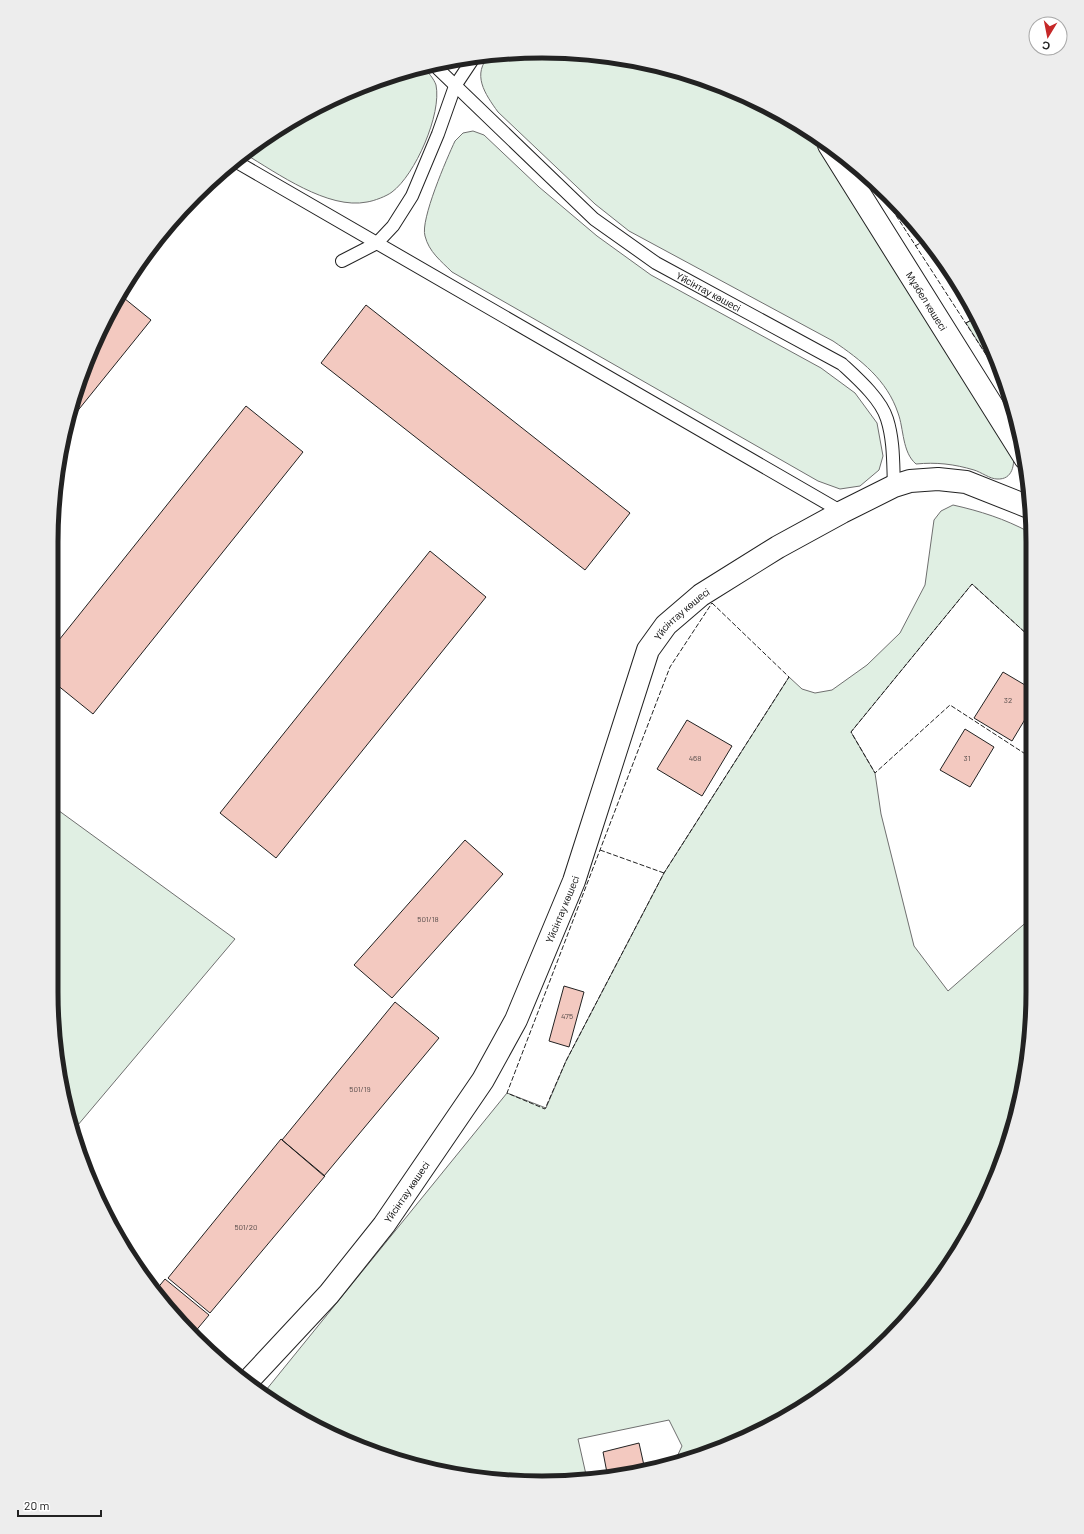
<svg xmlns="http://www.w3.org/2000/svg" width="1084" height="1534" font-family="Barlow,sans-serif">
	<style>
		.green { fill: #e0efe3; stroke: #6f6f6f }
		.building { fill: #f3c9c0; stroke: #222 }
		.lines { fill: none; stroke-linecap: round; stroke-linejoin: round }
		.lane-casing { stroke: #222; stroke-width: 14 }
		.street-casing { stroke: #222; stroke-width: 24 }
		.secondary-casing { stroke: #222; stroke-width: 24 }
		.lane { stroke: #fff; stroke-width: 12 }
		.street { stroke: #fff; stroke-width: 22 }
		.secondary { stroke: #fff; stroke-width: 22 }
		.fence { stroke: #222; stroke-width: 1; stroke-dasharray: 5 2; stroke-linecap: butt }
		.labels { text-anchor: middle; stroke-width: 3; stroke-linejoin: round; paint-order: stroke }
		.number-label { font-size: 8px; fill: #564c4a }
		.street-label { font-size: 10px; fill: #222; stroke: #fff }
		.rim { fill: none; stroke: #222; stroke-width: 5 }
	</style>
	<rect width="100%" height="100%" fill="#fff"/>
	<path class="green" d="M574 52 669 68 759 102 810 134 1013 452C1015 464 1013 480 997 479 990 479 981 472 974 470 954 464 936 462 916 464 902 452 904 429 898 413 887 380 861 360 833 341L629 231 595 204 498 112C485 94 471 74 490 55Z
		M424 68C428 72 434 79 436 85 442 114 415 175 392 192 387 196 374 201 367 202 328 210 277 173 245 154L296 117 384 77Z
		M473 131 484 135 539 187 597 236 651 275 821 368 855 393 877 423 883 456 879 470 860 486 840 489 818 481 452 272C441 261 429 252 425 236 420 220 447 158 455 141L463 133Z
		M977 317 982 325 1005 384 966 323Z
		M953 505C980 511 1005 519 1029 532L1030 637 972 584 851 732 875 773 881 814 914 946 948 991 1031 918 1032 1024 1016 1119 982 1209 932 1291 866 1361 759 1432 700 1457 674 1463 682 1446 669 1420 578 1439 587 1479H478L354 1446 262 1395 507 1093 546 1108 566 1061 664 873 789 677 802 689 815 693 832 690 867 665 900 633 925 585 934 520 941 511Z
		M51 805 235 939 72 1132 68 1119 51 992Z"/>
	<path class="building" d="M119 294 151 320 67 424 88 354Z
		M366 305 630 513 585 570 321 363Z
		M246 406 303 452 93 714 51 680V650Z
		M430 551 486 597 276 858 220 813Z
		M1003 672 1030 688V711L1012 741 974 718Z
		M687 720 732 746 702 796 657 769Z
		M965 729 994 747 970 787 940 770Z
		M465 840 503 874 392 998 354 965Z
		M564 986 584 992 569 1047 549 1041Z
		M395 1002 439 1038 324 1176 282 1140Z
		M281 1139 325 1176 210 1313 168 1278Z
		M165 1279 209 1315 194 1333 156 1290Z
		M639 1443 645 1470 608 1478 603 1452Z"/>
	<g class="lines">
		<defs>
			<g id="lane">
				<path id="s1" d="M434 65 594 219 656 263 842 364C857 378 881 399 887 419 894 441 893 464 894 486"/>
				<path d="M235 161 842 512"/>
				<path d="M342 261 377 243 393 226 412 196 438 134 455 86 475 56"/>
			</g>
			<g id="street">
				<path id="s2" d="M246 1383 329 1294 384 1225 483 1080 516 1020 574 881 648 650 666 625 701 595 778 547 842 512 894 486 910 481 938 479 966 482 1029 507"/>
			</g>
			<g id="secondary">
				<path id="s3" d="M829 145 1025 458"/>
			</g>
		</defs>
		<use href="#lane" class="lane-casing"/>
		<use href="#street" class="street-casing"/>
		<use href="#secondary" class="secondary-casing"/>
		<use href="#lane" class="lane"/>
		<use href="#street" class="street"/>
		<use href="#secondary" class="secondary"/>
		<path class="fence" d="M877 186 1005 384
			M915 246 926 240
			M966 323 977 317
			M712 603 789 677 664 873 566 1061 545 1109 507 1093 670 667Z
			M1030 637 972 584 851 732 875 773 950 705 1030 757
			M600 850 664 873"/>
	</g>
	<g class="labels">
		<g class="number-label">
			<text x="1008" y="703">32</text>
			<text x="695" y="761">468</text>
			<text x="967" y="761">31</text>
			<text x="428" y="922">501/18</text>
			<text x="567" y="1019">475</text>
			<text x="360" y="1092">501/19</text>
			<text x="246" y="1230">501/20</text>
		</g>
		<g class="street-label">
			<text dy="4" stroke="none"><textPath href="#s1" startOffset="358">Үйсінтау көшесі</textPath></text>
			<text dy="4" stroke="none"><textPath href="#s3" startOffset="184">Мұзбел көшесі</textPath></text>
			<text dy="4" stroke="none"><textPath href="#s2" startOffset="897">Үйсінтау көшесі</textPath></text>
			<text dy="4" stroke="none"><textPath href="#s2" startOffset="574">Үйсінтау көшесі</textPath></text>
			<text dy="4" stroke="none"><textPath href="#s2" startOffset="250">Үйсінтау көшесі</textPath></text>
		</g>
	</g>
	<path d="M0 0H1084V1534H0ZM542 58H542A484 484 0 0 1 1026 542V992A484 484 0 0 1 542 1476H542A484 484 0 0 1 58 992V542A484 484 0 0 1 542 58Z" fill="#ededed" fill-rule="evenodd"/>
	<path class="rim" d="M542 58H542A484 484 0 0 1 1026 542V992A484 484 0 0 1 542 1476H542A484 484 0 0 1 58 992V542A484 484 0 0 1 542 58Z"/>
	<g transform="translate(1048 36) rotate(190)"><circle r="19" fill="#ffffff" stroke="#a7a7a7"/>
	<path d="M0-3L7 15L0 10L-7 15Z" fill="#c62828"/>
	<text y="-6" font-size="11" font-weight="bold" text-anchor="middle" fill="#222222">С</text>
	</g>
	<path d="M18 1510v6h83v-6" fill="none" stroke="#222222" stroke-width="2"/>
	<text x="24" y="1510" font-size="12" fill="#222222" stroke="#ffffff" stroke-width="3" paint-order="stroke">20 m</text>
</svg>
